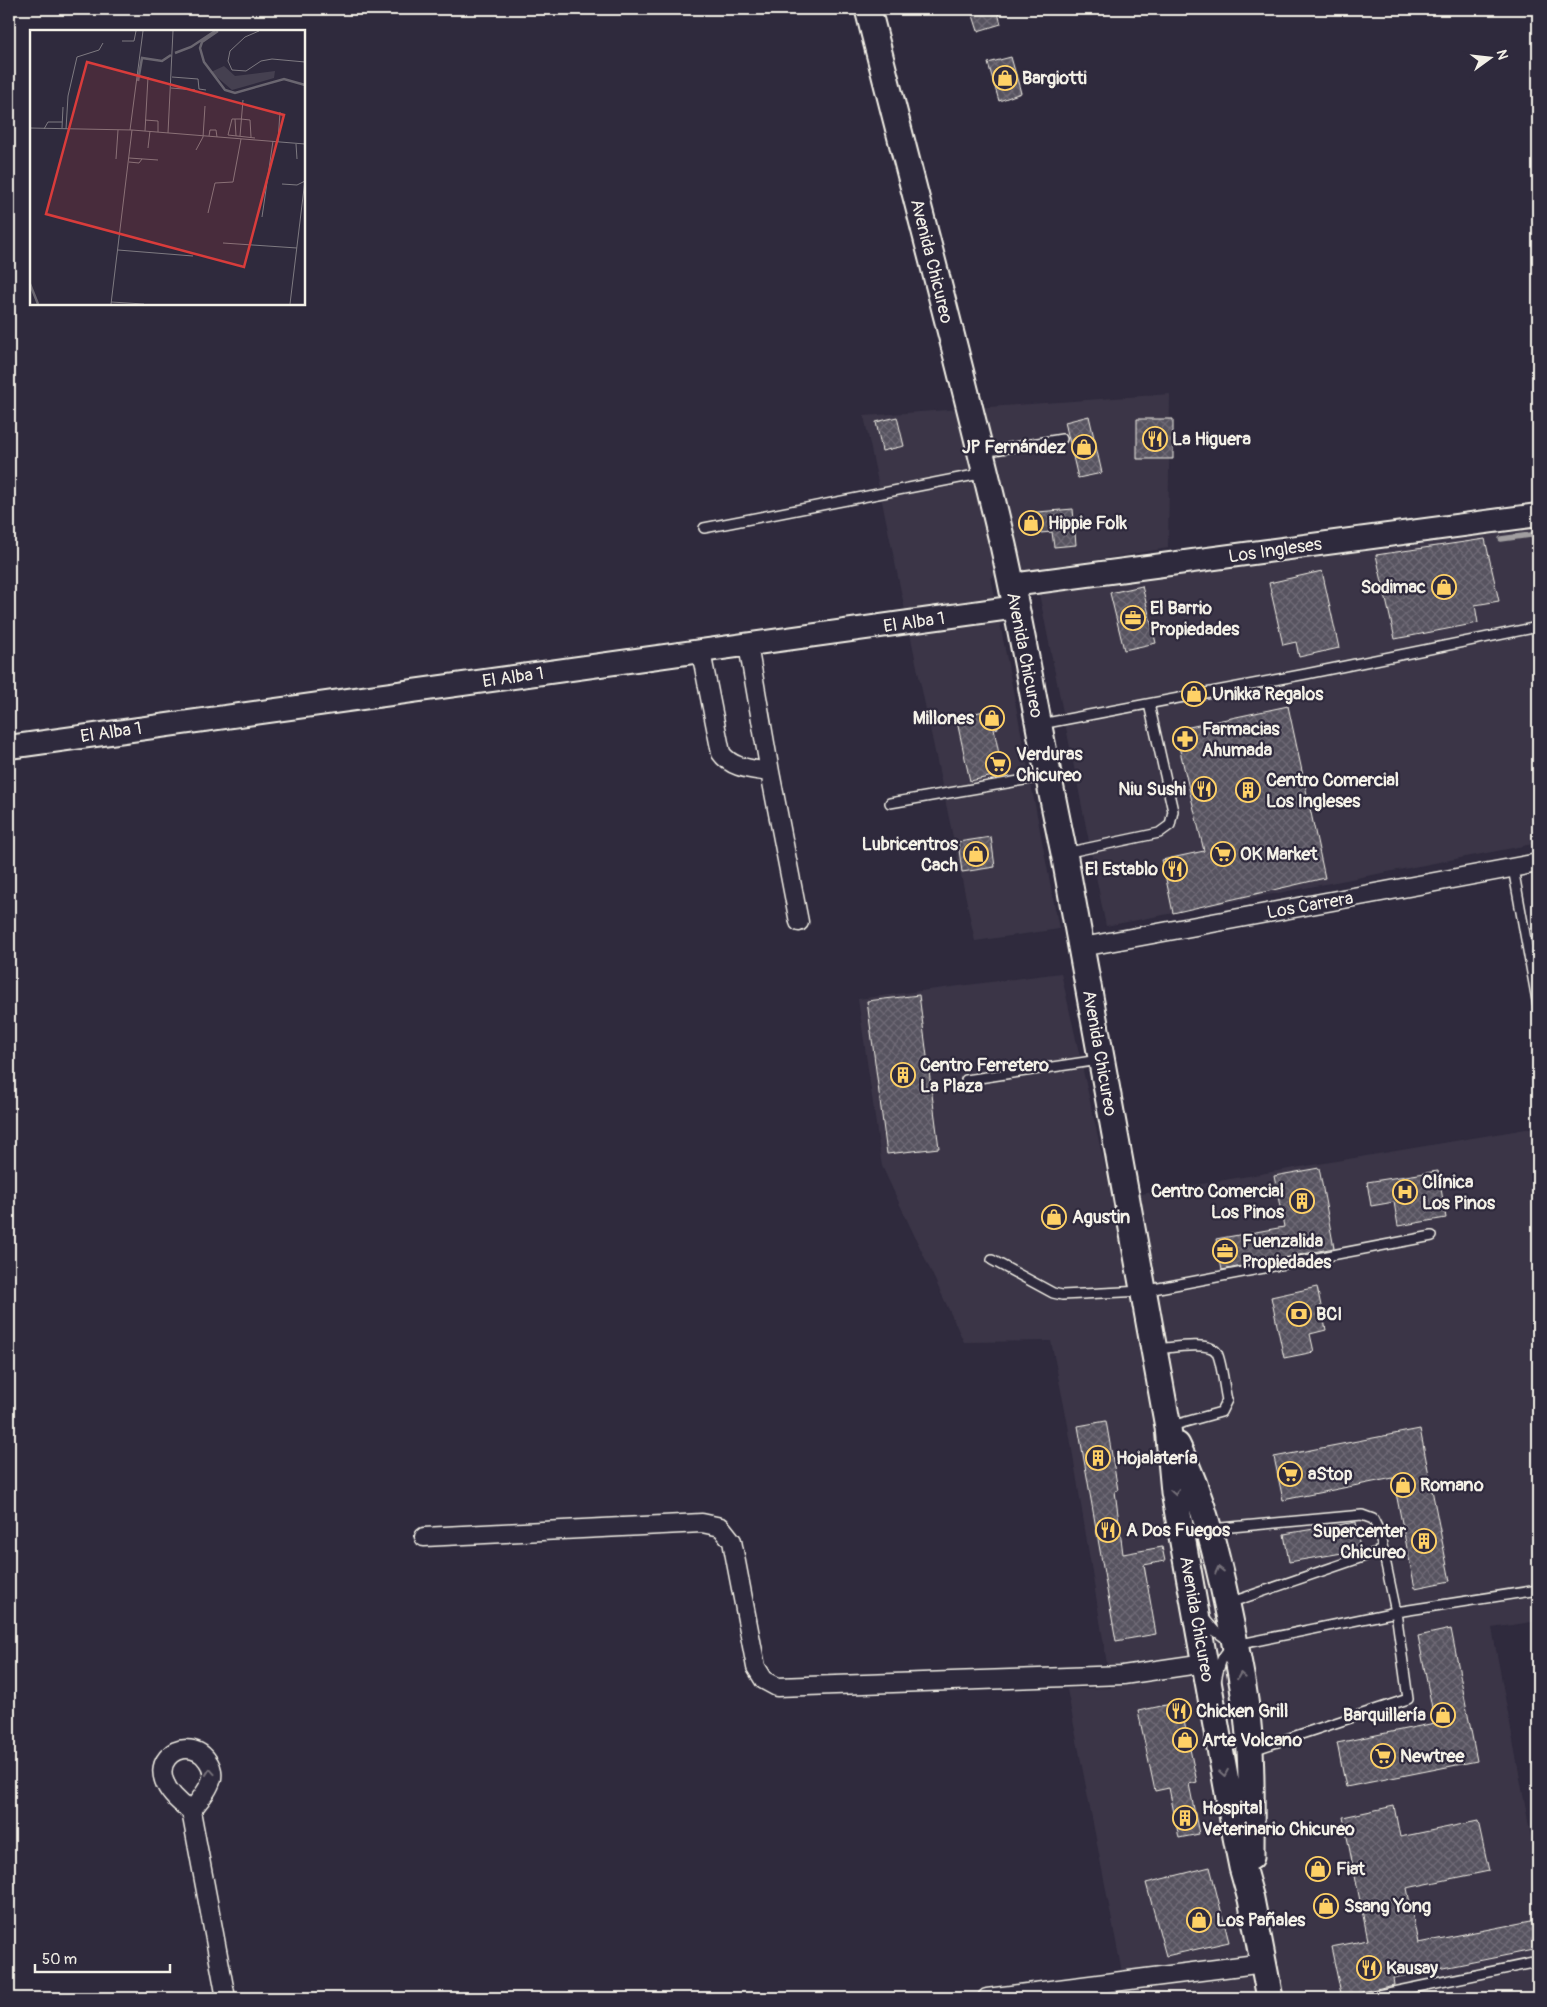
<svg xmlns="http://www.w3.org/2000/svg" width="1547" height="2007" font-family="Pangolin,sans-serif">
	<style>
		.built { fill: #3b3647 }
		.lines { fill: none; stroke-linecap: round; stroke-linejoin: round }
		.stream { stroke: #a19ea0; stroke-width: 5.5 }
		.building { fill: url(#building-cross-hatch); stroke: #f4f1e8 }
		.service-casing { stroke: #f4f1e8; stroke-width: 12 }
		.minor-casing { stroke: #f4f1e8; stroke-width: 21 }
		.tertiary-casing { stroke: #f4f1e8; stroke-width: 26 }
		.secondary-casing { stroke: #f4f1e8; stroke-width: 29 }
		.service { stroke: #2f2a3d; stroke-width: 9 }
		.minor { stroke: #2f2a3d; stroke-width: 18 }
		.tertiary { stroke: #2f2a3d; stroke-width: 22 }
		.secondary { stroke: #2f2a3d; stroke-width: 25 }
		.oneway { stroke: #747079 }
		.labels { text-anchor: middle; stroke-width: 4.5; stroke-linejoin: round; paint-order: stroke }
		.poi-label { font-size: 18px; font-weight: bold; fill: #f4f1e8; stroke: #2f2a3d; text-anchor: start }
		.street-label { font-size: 18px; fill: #f4f1e8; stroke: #2f2a3d }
		.inset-river { fill: none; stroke: #6a6670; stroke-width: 2.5 }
		.inset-road { fill: none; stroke: #7e7a81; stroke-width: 1 }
		.view { fill: #d93c3b; fill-opacity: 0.15; stroke: #d93c3b; stroke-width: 2.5 }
		.inset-edge { fill: none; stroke: #f4f1e8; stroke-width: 2.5 }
	</style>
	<defs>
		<pattern id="building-cross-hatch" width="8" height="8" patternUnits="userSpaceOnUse" patternTransform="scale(1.25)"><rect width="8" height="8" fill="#56525f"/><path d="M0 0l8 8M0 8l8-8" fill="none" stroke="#6f6b76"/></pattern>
	</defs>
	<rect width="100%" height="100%" fill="#2f2a3d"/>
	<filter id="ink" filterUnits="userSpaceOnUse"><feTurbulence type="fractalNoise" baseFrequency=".02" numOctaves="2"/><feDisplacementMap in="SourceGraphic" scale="10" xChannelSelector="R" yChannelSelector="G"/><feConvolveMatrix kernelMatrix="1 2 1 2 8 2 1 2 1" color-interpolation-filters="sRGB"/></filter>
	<g filter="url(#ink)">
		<path class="built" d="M1170 394 1168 548 991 577 1059 929 975 941 864 416Z
			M1538 529V843L1106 926 1039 593Z
			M1061 973 1112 1199 1538 1127V1621L1492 1628 1538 1875V1998H1127L1067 1689 1111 1688 1068 1425 1051 1341 964 1342 882 1166 858 999Z"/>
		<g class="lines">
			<path class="stream" d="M1501 539 1538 534"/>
		</g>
		<path class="building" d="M971 9H997L1001 24 978 31Z
			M1011 57 1021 93 999 101 988 63Z
			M1089 416 1102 473 1078 478 1065 422Z
			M897 417 904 446 882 451 876 422Z
			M1137 419H1173V459H1137Z
			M1073 509 1076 545 1054 547 1052 532 1028 534 1026 513Z
			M1485 539 1499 601 1475 605 1478 623 1395 639 1376 555Z
			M1322 571 1339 648 1299 657 1296 642 1283 645 1269 583Z
			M1142 586 1156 643 1124 650 1110 593Z
			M1288 706 1325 878 1173 913 1162 860 1204 851 1175 730Z
			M994 709 998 728 994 729 1003 774 970 781 956 717Z
			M991 837 995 867 962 872 958 842Z
			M919 995 939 1148 887 1154 867 1001Z
			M1319 1168 1334 1248 1222 1270 1216 1239 1284 1227 1274 1176Z
			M1438 1171 1446 1218 1398 1226 1394 1202 1371 1206 1367 1182Z
			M1317 1287 1326 1330 1310 1334 1314 1352 1284 1358 1271 1297Z
			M1106 1421 1118 1490 1115 1491 1123 1554 1162 1547 1165 1561 1144 1565 1156 1634 1116 1641 1078 1426Z
			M1420 1429 1450 1581 1415 1588 1393 1478 1283 1500 1274 1457Z
			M1356 1522 1360 1550 1289 1562 1284 1534Z
			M1451 1629 1477 1761 1346 1787 1337 1743 1435 1723 1418 1636Z
			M1180 1702 1197 1782 1189 1784 1199 1834 1179 1838 1169 1788 1155 1791 1138 1711Z
			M1394 1806 1400 1837 1478 1821 1489 1871 1407 1888 1418 1943 1536 1920 1538 1949 1393 1978 1394 1985 1362 1992 1358 1998H1342L1331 1947 1368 1940 1343 1817Z
			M1210 1867 1229 1942 1166 1956 1146 1883Z"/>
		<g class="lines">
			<defs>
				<path id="service" d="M983 452 1062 439
					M704 528 985 473
					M1041 724 1306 674 1538 627
					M890 803 1048 776
					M1065 853 1159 833 1170 825 1173 811 1149 704
					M1513 868 1538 1006
					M966 1080 1099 1060
					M992 1260 1053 1293 1062 1295 1143 1291 1432 1236
					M1157 1349C1170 1348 1211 1340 1217 1353 1222 1363 1224 1388 1227 1400L1221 1412 1171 1426
					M1210 1529 1362 1515 1373 1519 1379 1531 1396 1612 1408 1699 1253 1750
					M1229 1603 1383 1550
					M1203 1617 1215 1631 1230 1641
					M1216 1681C1219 1667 1221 1652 1236 1645L1396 1612 1538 1590
					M1364 1998 1538 1962"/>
				<path id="minor" d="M748 645 770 772 799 922
					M701 652 721 753C732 769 752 769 770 772
					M1082 947 1538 863
					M424 1537 702 1523 721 1527 732 1541 756 1667 764 1680 777 1687 1123 1675 1205 1663
					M191 1811C199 1801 209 1790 212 1778 213 1771 211 1765 207 1760 186 1730 128 1767 191 1811L226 1998
					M987 1998 1264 1963"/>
				<path id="tertiary" d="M1012 585 1538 515
					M9 747 1017 607"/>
				<path id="secondary" d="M868 9C913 188 961 366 1003 545 1026 647 1042 751 1064 853L1168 1427 1174 1492 1236 1837 1242 1867 1251 1899 1270 1998
					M1177 1445C1204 1499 1218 1560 1230 1619 1239 1663 1248 1706 1250 1751 1252 1786 1251 1822 1251 1857"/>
			</defs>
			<use href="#service" class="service-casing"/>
			<use href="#minor" class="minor-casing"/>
			<use href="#tertiary" class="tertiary-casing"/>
			<use href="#secondary" class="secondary-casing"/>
			<use href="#service" class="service"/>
			<use href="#minor" class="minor"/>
			<use href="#tertiary" class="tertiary"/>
			<use href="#secondary" class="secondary"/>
		</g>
		<defs><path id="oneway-chevron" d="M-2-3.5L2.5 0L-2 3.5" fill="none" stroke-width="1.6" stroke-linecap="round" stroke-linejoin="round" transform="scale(1.25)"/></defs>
		<g class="oneway">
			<use href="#oneway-chevron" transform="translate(1175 1492) rotate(81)"/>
			<use href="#oneway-chevron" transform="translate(1219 1570) rotate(-104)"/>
			<use href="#oneway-chevron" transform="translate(1241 1676) rotate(-100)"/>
			<use href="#oneway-chevron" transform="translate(210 1772) rotate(-95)"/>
			<use href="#oneway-chevron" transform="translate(1224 1773) rotate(80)"/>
		</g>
	</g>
	<defs>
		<symbol id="shop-ring" viewBox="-11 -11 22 22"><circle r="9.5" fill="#2f2a3d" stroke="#ffd166" stroke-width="1.5"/><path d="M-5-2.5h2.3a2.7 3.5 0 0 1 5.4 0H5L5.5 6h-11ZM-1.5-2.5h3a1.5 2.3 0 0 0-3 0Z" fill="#ffd166"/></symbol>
		<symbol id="restaurant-ring" viewBox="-11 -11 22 22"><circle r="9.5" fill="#2f2a3d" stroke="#ffd166" stroke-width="1.5"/><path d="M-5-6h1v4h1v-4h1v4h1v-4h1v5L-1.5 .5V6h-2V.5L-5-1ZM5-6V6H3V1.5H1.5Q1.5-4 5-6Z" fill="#ffd166"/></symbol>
		<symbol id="office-ring" viewBox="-11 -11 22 22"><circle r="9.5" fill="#2f2a3d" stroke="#ffd166" stroke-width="1.5"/><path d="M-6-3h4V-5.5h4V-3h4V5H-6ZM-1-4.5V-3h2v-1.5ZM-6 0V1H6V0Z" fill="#ffd166"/></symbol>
		<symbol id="pharmacy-ring" viewBox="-11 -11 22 22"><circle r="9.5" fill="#2f2a3d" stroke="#ffd166" stroke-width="1.5"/><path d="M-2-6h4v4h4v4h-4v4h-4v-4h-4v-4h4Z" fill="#ffd166"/></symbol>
		<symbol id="supermarket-ring" viewBox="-11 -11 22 22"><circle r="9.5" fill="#2f2a3d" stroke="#ffd166" stroke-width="1.5"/><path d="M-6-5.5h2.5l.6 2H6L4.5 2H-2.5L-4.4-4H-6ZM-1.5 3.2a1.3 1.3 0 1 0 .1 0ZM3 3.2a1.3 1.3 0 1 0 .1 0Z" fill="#ffd166"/></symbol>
		<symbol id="building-ring" viewBox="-11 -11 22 22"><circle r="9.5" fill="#2f2a3d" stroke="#ffd166" stroke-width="1.5"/><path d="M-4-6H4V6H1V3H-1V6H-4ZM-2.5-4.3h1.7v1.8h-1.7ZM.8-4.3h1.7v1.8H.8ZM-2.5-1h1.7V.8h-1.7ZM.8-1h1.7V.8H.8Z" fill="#ffd166"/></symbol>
		<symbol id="hospital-ring" viewBox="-11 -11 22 22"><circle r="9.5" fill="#2f2a3d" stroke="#ffd166" stroke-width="1.5"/><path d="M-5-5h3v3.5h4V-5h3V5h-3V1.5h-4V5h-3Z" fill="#ffd166"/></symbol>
		<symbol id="bank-ring" viewBox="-11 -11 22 22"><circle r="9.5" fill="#2f2a3d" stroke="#ffd166" stroke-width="1.5"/><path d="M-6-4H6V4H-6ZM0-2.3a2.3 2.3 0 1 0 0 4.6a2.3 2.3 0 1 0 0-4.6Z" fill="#ffd166"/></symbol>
	</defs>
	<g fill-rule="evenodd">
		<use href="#shop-ring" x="991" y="64" width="28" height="28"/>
		<use href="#restaurant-ring" x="1141" y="425" width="28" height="28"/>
		<use href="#shop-ring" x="1070" y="433" width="28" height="28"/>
		<use href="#shop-ring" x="1017" y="509" width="28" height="28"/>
		<use href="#shop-ring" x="1430" y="573" width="28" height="28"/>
		<use href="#office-ring" x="1119" y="604" width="28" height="28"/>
		<use href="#shop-ring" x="1180" y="680" width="28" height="28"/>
		<use href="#shop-ring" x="978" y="704" width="28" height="28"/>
		<use href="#pharmacy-ring" x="1171" y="725" width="28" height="28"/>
		<use href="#supermarket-ring" x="984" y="750" width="28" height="28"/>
		<use href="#restaurant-ring" x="1190" y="775" width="28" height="28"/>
		<use href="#building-ring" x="1234" y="776" width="28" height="28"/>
		<use href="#shop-ring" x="962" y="840" width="28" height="28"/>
		<use href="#supermarket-ring" x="1209" y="840" width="28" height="28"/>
		<use href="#restaurant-ring" x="1161" y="855" width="28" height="28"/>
		<use href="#building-ring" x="889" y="1061" width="28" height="28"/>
		<use href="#hospital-ring" x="1391" y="1178" width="28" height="28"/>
		<use href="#building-ring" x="1288" y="1187" width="28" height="28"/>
		<use href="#shop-ring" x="1040" y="1203" width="28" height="28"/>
		<use href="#office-ring" x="1211" y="1237" width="28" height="28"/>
		<use href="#bank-ring" x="1285" y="1300" width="28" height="28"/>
		<use href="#building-ring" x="1084" y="1444" width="28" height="28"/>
		<use href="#supermarket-ring" x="1276" y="1460" width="28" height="28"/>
		<use href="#shop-ring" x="1389" y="1471" width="28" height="28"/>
		<use href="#restaurant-ring" x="1094" y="1516" width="28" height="28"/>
		<use href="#building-ring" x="1410" y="1527" width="28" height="28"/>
		<use href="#restaurant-ring" x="1165" y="1697" width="28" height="28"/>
		<use href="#shop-ring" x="1429" y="1701" width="28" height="28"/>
		<use href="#shop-ring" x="1171" y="1726" width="28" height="28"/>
		<use href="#supermarket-ring" x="1369" y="1742" width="28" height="28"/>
		<use href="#building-ring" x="1171" y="1804" width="28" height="28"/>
		<use href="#shop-ring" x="1304" y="1855" width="28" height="28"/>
		<use href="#shop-ring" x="1312" y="1892" width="28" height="28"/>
		<use href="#shop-ring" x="1185" y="1906" width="28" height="28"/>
		<use href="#restaurant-ring" x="1355" y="1954" width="28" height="28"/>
	</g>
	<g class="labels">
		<g class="poi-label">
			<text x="1022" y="84">Bargiotti</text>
			<text x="1172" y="445">La Higuera</text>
			<text x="1066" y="453" text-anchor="end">JP Fernández</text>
			<text x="1048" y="529">Hippie Folk</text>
			<text x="1426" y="593" text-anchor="end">Sodimac</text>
			<text x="1150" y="614">El Barrio<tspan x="1150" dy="21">Propiedades</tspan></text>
			<text x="1212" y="700">Unikka Regalos</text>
			<text x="974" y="724" text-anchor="end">Millones</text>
			<text x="1202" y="735">Farmacias<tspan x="1202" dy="21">Ahumada</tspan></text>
			<text x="1016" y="760">Verduras<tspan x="1016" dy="21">Chicureo</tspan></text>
			<text x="1266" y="786">Centro Comercial<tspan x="1266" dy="21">Los Ingleses</tspan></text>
			<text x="1186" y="795" text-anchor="end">Niu Sushi</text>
			<text x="958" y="850" text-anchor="end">Lubricentros<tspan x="958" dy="21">Cach</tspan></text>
			<text x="1240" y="860">OK Market</text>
			<text x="1158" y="875" text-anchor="end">El Establo</text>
			<text x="920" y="1071">Centro Ferretero<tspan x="920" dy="21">La Plaza</tspan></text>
			<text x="1422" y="1188">Clínica<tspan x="1422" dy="21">Los Pinos</tspan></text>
			<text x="1284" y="1197" text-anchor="end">Centro Comercial<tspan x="1284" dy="21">Los Pinos</tspan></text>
			<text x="1072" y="1223">Agustin</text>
			<text x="1242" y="1247">Fuenzalida<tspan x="1242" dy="21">Propiedades</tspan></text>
			<text x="1316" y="1320">BCI</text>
			<text x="1116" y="1464">Hojalatería</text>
			<text x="1308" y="1480">aStop</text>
			<text x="1420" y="1491">Romano</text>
			<text x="1126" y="1536">A Dos Fuegos</text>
			<text x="1406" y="1537" text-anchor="end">Supercenter<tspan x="1406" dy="21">Chicureo</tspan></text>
			<text x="1196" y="1717">Chicken Grill</text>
			<text x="1426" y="1721" text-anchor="end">Barquillería</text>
			<text x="1202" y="1746">Arte Volcano</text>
			<text x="1400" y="1762">Newtree</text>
			<text x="1202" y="1814">Hospital<tspan x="1202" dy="21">Veterinario Chicureo</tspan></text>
			<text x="1336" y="1875">Fiat</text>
			<text x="1344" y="1912">Ssang Yong</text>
			<text x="1216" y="1926">Los Pañales</text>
			<text x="1386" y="1974">Kausay</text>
		</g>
		<g class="street-label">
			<text transform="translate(932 261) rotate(76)" y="6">Avenida Chicureo</text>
			<text transform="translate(1275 550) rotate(-8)" y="6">Los Ingleses</text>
			<text transform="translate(914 622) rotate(-8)" y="6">El Alba 1</text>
			<text transform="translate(1025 655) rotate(79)" y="6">Avenida Chicureo</text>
			<text transform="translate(513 677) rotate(-8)" y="6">El Alba 1</text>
			<text transform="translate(111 732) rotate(-8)" y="6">El Alba 1</text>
			<text transform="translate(1310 905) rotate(-10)" y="6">Los Carrera</text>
			<text transform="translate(1100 1053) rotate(80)" y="6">Avenida Chicureo</text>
			<text transform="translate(1197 1619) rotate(80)" y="6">Avenida Chicureo</text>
		</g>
	</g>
	<g transform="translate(30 30)">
		<rect width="275" height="275" fill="#2f2a3d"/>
		<path d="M194 36 205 46 245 41 244 48 202 60 181 42Z" fill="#454050"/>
		<path class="inset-river" d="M188 1 172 12 170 18 174 32 195 60 205 63 254 49 275 55M145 23 161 17 185 1M108 51 112 28 132 31 141 25M0 254 8 274"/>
		<path class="inset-road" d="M229 1 215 7 200 21 198 31 202 40 216 41 231 31 242 29 275 32M92 11H104L106 1M47 27 69 20 73 13M142 47 168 49 169 59 176 60M141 58 165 60M205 89 206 106M115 90 128 91V102M0 98 102 100 275 114M32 98 33 77M14 99 18 92H32M36 99 38 66 47 27M100 100 113 1M115 101 118 47M138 103 143 1M198 105 202 89H211L220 90 221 107M198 105 225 108M179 106 180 100H186L187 107M210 106 213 70M248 112 250 82M266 114 267 129M118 118 120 101M166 120 173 107 175 76M99 128 128 130M86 129 88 100M99 132 109 133 112 129M252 154 267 155 275 151M178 183 185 153 203 152 211 109M232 187 243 111M193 213 267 218M88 220 163 226M81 272 114 274M81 274 102 100M260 274 275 150"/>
		<path class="view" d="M57 32 254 85 214 237 16 184Z"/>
		<rect width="275" height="275" class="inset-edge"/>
	</g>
	<rect width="1547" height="2007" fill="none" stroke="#2f2a3d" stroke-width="30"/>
	<rect x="15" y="15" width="1517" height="1977" fill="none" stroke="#f4f1e8" stroke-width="2" filter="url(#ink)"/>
	<g transform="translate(1490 58) rotate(75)" stroke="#2f2a3d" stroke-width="4" paint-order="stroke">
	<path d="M0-4L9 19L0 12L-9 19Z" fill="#f4f1e8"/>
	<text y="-8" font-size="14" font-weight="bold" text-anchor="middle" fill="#f4f1e8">N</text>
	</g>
	<path d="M35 1964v8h135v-8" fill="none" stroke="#f4f1e8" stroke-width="2.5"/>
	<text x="42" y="1964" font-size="15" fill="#f4f1e8" stroke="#2f2a3d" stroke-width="4" paint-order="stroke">50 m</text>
</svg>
